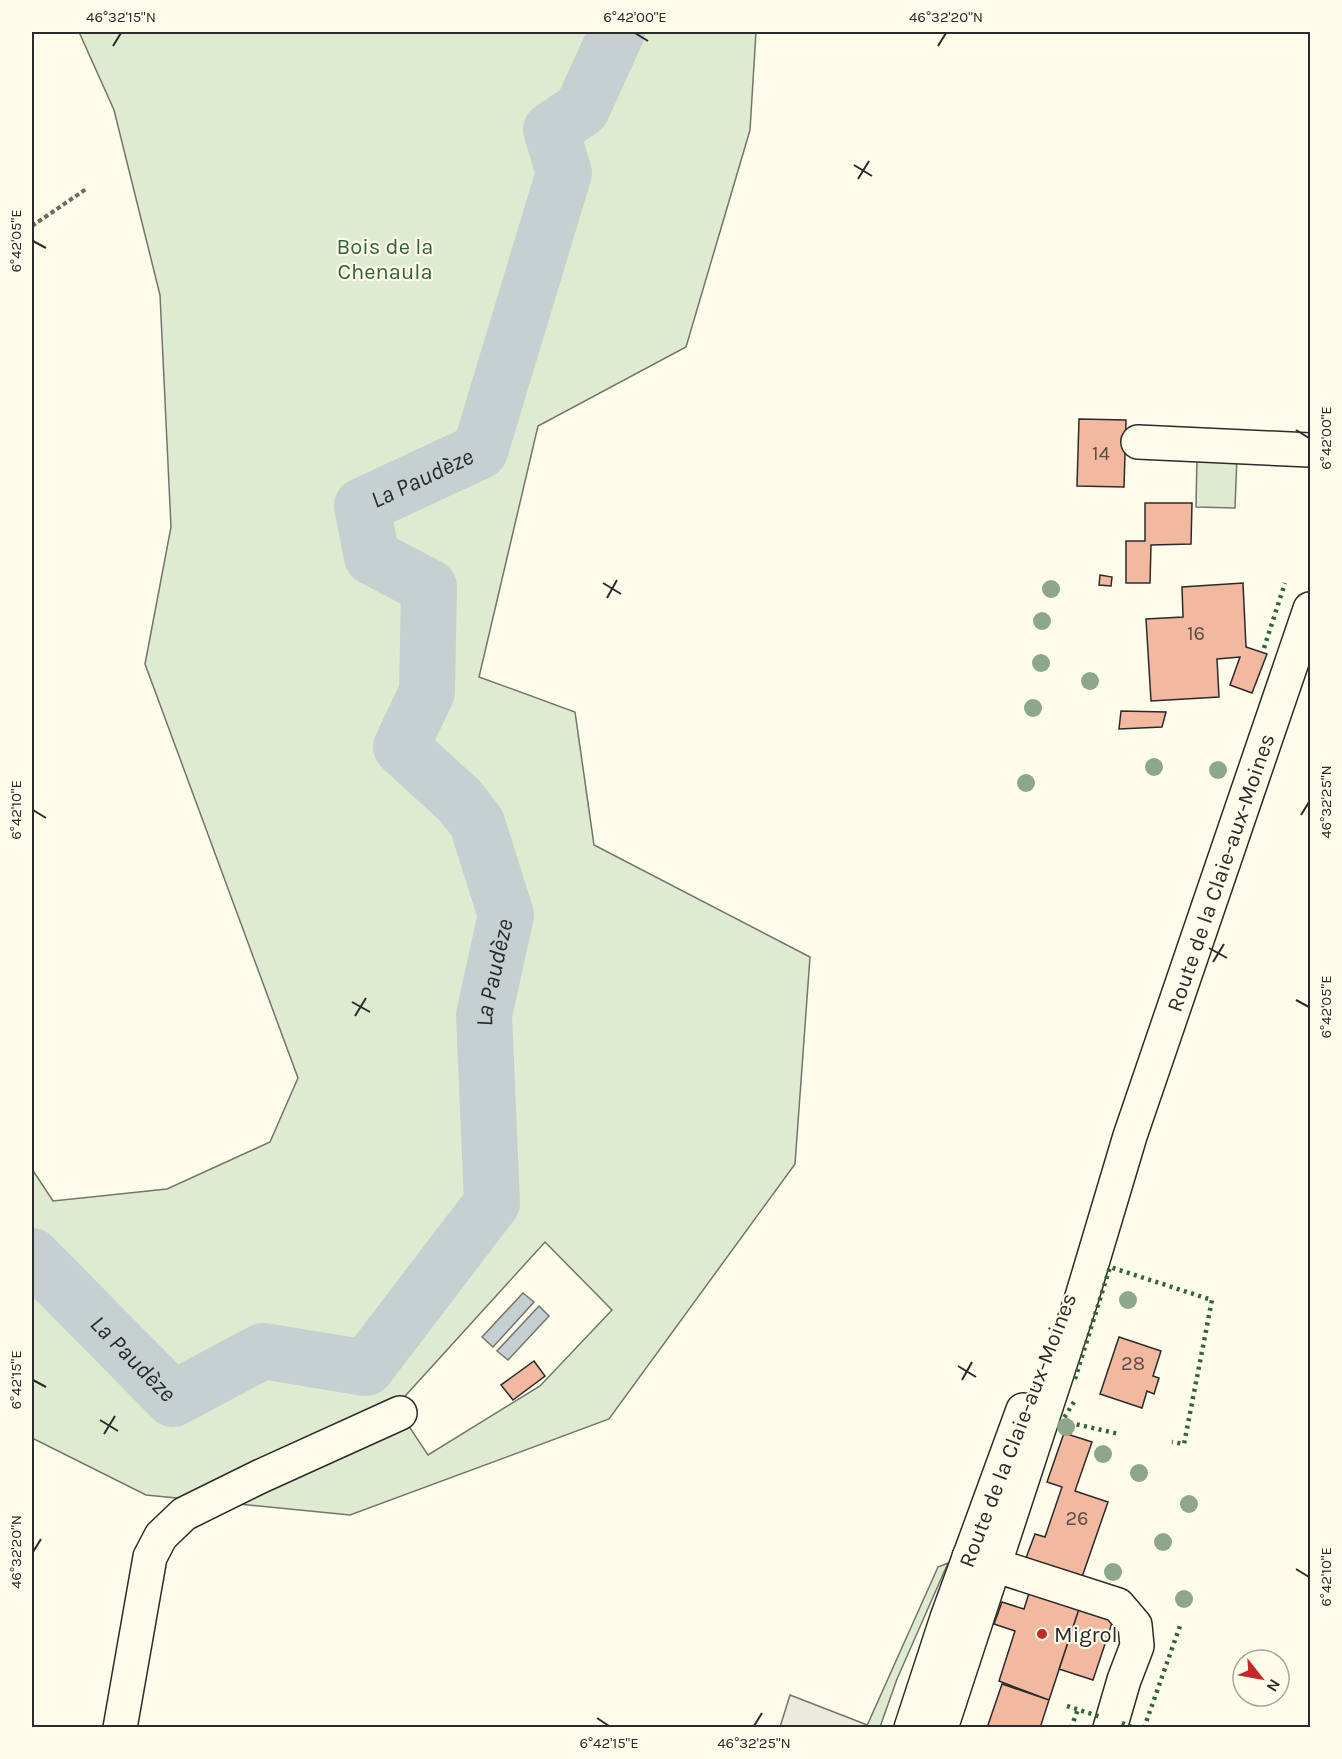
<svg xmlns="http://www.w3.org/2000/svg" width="1342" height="1759" font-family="Karla,sans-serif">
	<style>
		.green { fill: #deebd1; stroke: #74746e; stroke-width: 1.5; fill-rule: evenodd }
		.parking { fill: #eceadb; stroke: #74746e; stroke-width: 1.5 }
		.water { fill: #c7d0d0; stroke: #74746e; stroke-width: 1.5 }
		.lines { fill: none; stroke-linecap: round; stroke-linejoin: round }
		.river { stroke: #c7d0d0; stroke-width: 56 }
		.building { fill: #f2b8a0; stroke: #2b2b2b; stroke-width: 1.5 }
		.minor-casing { stroke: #2b2b2b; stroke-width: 36 }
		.major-casing { stroke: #2b2b2b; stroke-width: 36 }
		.path { stroke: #6a6964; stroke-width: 4; stroke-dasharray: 4.5 3; stroke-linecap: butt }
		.minor { stroke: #fdfbea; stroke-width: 33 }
		.major { stroke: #fdfbea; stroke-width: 33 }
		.hedge { stroke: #34623c; stroke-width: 4.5; stroke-dasharray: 3 4.5; stroke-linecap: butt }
		.tree { fill: #8ea78a }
		.ticks { fill: none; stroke: #2b2b2b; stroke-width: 2 }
		.poi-dot { fill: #c62828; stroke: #fdfbea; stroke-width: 2 }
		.labels { text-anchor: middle; stroke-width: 4.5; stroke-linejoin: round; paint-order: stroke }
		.number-label { font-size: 20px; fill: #5d4e48 }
		.park-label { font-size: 22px; fill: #34623c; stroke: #fdfbea }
		.street-label { font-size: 22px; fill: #2b2b2b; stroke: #fdfbea }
		.poi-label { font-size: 22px; fill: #2b2b2b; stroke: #fdfbea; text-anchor: start }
		.water-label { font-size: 24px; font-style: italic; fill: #2b2b2b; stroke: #fdfbea }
		.neatline { fill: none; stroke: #2b2b2b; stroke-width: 2 }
		.ticks-label { font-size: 15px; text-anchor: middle; fill: #2b2b2b }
	</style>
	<rect width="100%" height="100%" fill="#fdfbea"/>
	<path class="green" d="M79 32H756L750 130 686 347 538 426 479 677 575 712 594 845 810 957 795 1164 609 1419 350 1515 146 1495 32 1438V1169L53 1201 167 1189 270 1142 298 1078 145 664 171 527 160 295 114 110ZM545 1242 612 1310 540 1386 428 1455 400 1413 397 1405Z
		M1197 456H1237L1235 508 1196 507Z
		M948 1563 897 1679 880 1727 866 1728 938 1567Z"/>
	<path class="parking" d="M790 1695 852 1719 867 1725 866 1727H780Z"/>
	<path class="water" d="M523 1293 534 1302 493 1347 482 1337Z
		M539 1306 549 1316 508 1360 497 1351Z"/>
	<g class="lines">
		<path class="river" id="s1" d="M32 1256 173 1399 263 1351 366 1368 492 1203 484 1015 506 915 477 823 460 801 401 747 427 692 429 587 372 557 362 506 480 451 564 173 551 130 582 109 617 32"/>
	</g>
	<path class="building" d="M1079 419 1126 420 1124 487 1077 486Z
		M1145 503H1192L1191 544 1151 545 1150 583H1126V541H1145Z
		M1100 575 1112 577 1111 586 1099 585Z
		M1243 583 1246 647 1267 654 1252 693 1230 685 1240 657 1217 659 1219 697 1151 701 1146 619 1183 617 1182 587Z
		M1121 711 1166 712 1162 727 1119 729Z
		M1119 1337 1161 1351 1153 1376 1159 1378 1154 1394 1147 1391 1142 1408 1100 1394Z
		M534 1361 545 1376 513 1400 501 1385Z
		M1064 1433 1092 1442 1075 1491 1108 1502 1082 1577 1026 1558 1035 1534 1045 1537 1062 1487 1047 1482Z
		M1031 1587 1081 1603 1049 1700 999 1681 1015 1631 994 1624 1002 1602 1024 1609Z
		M1081 1603 1115 1614 1093 1680 1059 1669Z
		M1002 1684 1049 1700 1040 1728H987Z"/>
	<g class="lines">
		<defs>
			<path id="minor" d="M1138 442 1310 450
				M969 1557 1118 1605 1135 1625 1137 1646 1124 1680 1110 1728
				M120 1728 150 1557 161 1536 184 1514 261 1476 400 1413"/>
			<g id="major">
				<path d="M911 1728 947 1618 1023 1410"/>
				<path id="s2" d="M941 1728 1081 1300 1130 1136 1310 609"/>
			</g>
		</defs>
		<use href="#minor" class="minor-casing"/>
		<use href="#major" class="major-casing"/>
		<path class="path" d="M32 226 86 189"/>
		<use href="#minor" class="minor"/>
		<use href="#major" class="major"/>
		<path class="hedge" d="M1264 648 1285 583
			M1075 1379 1110 1267 1212 1300 1184 1444 1172 1442
			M1074 1402 1062 1421 1119 1434
			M1067 1706 1101 1717
			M1122 1723 1134 1728
			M1071 1728 1078 1709
			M1144 1728 1181 1623"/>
	</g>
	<g class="tree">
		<circle cx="1051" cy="589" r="9"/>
		<circle cx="1042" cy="621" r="9"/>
		<circle cx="1041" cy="663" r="9"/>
		<circle cx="1090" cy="681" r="9"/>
		<circle cx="1033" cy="708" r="9"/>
		<circle cx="1154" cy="767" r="9"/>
		<circle cx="1218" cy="770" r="9"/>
		<circle cx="1026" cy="783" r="9"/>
		<circle cx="1128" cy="1300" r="9"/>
		<circle cx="1066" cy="1427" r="9"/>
		<circle cx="1103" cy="1454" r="9"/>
		<circle cx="1139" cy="1473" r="9"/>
		<circle cx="1189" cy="1504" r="9"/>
		<circle cx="1163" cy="1542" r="9"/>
		<circle cx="1113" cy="1572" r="9"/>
		<circle cx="1184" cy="1599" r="9"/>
	</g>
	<path class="ticks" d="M635 33 648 41M113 46 121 33M938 46 946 33M854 165 872 176M858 179 869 161M33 241 46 248M1296 430 1309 438M603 583 621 594M607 598 617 580M33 810 46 818M1301 815 1309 802M1209 948 1227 958M1213 962 1224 944M1296 1000 1309 1007M352 1002 370 1012M355 1016 366 998M958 1366 976 1377M33 1380 46 1387M962 1380 972 1362M100 1420 118 1431M104 1434 115 1416M33 1552 41 1539M1296 1569 1309 1577M597 1718 609 1726M754 1726 762 1713"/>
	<circle class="poi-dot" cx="1042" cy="1634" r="6"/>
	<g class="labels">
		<g class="number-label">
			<text x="1101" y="460">14</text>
			<text x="1196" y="640">16</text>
			<text x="1133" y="1370">28</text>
			<text x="1077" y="1525">26</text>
		</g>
		<g class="park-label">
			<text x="385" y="254">Bois de la<tspan x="385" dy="25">Chenaula</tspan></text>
		</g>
		<g class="street-label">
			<text dy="8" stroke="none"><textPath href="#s2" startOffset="900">Route de la Claie-aux-Moines</textPath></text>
			<text transform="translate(1017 1430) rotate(-69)" y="8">Route de la Claie-aux-Moines</text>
		</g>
		<g class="poi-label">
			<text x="1054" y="1642">Migrol</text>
		</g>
		<g class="water-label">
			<text dy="8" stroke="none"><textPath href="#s1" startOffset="1458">La Paudèze</textPath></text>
			<text dy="8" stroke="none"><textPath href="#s1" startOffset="846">La Paudèze</textPath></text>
			<text dy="8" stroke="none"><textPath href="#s1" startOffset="144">La Paudèze</textPath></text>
		</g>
	</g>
	<rect width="1342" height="1759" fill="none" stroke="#fdfbea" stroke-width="66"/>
	<g transform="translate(1261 1678) rotate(121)"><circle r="28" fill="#fdfbea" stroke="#a9a89e" stroke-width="1.5"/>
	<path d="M0-4.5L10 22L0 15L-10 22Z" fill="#c62828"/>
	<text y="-9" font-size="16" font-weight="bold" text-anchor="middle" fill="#2b2b2b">N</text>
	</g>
	<rect x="33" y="33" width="1276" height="1693" class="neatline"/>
	<g class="ticks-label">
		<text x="121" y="22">46°32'15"N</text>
		<text x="635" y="22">6°42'00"E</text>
		<text x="946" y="22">46°32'20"N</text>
		<text transform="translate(16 241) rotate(-90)" y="5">6°42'05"E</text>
		<text transform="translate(1326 438) rotate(-90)" y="5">6°42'00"E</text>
		<text transform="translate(1326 802) rotate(-90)" y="5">46°32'25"N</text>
		<text transform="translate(16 810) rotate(-90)" y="5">6°42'10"E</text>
		<text transform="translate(1326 1007) rotate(-90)" y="5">6°42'05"E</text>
		<text transform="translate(16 1380) rotate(-90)" y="5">6°42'15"E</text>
		<text transform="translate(16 1552) rotate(-90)" y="5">46°32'20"N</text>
		<text transform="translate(1326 1577) rotate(-90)" y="5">6°42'10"E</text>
		<text x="609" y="1748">6°42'15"E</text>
		<text x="754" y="1748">46°32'25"N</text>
	</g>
</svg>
